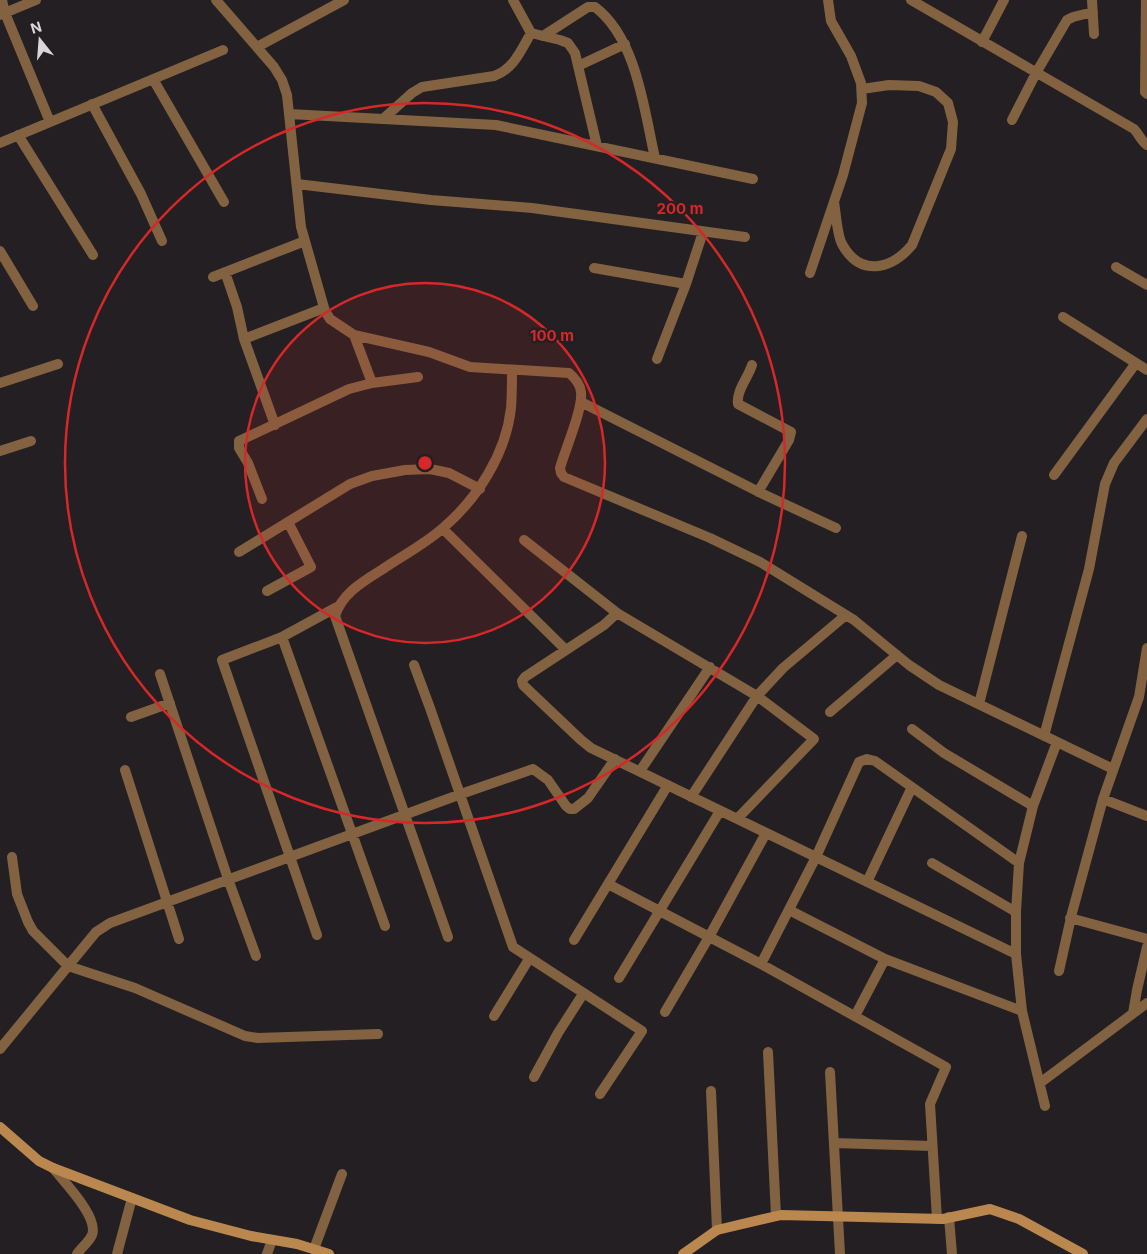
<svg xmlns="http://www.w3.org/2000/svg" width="1147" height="1254" font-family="Inter,sans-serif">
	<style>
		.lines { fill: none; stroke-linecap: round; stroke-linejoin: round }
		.street { stroke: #826240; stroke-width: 10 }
		.secondary { stroke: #ba874e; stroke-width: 10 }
		.ring { fill: none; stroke: #d62828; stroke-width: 2.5 }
		.centre { fill: #d62828; stroke: #231f23; stroke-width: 2.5 }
		.ring-label { font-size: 15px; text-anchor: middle; font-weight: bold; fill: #d62828; stroke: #231f23; stroke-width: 4.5; stroke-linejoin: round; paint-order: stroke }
	</style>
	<rect width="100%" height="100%" fill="#231f23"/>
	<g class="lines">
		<path class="street" d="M2 0 5 13 50 122
			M216 0 274 67 282 80 287 95 301 227 325 311 330 319 354 335 429 352 470 367 569 373C575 378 580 384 581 392 583 409 565 450 560 468L561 473 564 477 710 538 760 562 854 620 909 665 939 685 1113 769
			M513 0 531 33 560 40 568 43 575 53 597 146
			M911 0 1134 129C1139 134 1141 141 1147 145
			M1092 0 1094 34
			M1146 0 1145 92 1147 94
			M0 15 36 0
			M543 36 588 7H595C637 39 644 110 655 158
			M982 42 1004 0
			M257 47 344 0
			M578 66 625 44
			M153 79 224 202
			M92 104 141 194 162 241
			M289 114 496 125 753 179
			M383 119 412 93 422 87 494 76C514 69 521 50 531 33
			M1012 120 1036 73 1067 20 1073 17 1093 12
			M18 135 93 255
			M0 143 223 50
			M297 184 431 200 532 208 745 237
			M834 202C836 213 837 235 842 244 860 277 891 270 912 245L951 149 953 122 948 103 936 92 919 86 889 85 862 89
			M0 251 33 306
			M1116 267 1147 285
			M594 268 686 284
			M225 272 237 307 244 339 275 425
			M810 273 843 175 862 103 861 83 851 56 831 21 828 0
			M213 277 305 241
			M1063 317 1147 370
			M354 335 372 383
			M244 339 324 308
			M657 359 686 284 703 232
			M752 365C748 378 736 391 738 404L791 432 789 440 758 492
			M0 383 58 364
			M581 402 765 495 836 528
			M0 451 31 441
			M1054 475 1136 363
			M262 499 248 463 239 448V441L349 389 372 383 418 377
			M443 529 566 650
			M524 540 617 613 757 696 691 797
			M239 552 350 484 372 476 405 470 430 469 449 473 480 489
			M267 591 311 567 288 522
			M617 613 604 625 525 677 522 681 523 685 581 740 591 748 1016 954
			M282 637 385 926
			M414 665 430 708 513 947 642 1031 600 1094
			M160 674 228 879 256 956
			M979 704 1022 536
			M830 712 897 655
			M131 717 170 703
			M912 729 944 753 1033 806
			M1044 736 1089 569 1105 484 1114 463 1147 419
			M125 770 179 939
			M640 771 710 667
			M1103 799 1147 816
			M737 819 814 739 757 696 783 668 846 615
			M12 857 17 894 28 922 33 931 68 966 135 988 245 1036 258 1038 378 1034
			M932 863 1016 912
			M867 882 912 787
			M608 884 761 964 946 1067 930 1104 937 1219
			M789 910 885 959 1022 1011
			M1070 918 1147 939
			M317 935 222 660 282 637 337 607
			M448 937 335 616C342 593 364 581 383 569 402 556 425 544 443 528 477 499 506 454 511 408 512 396 512 383 512 370
			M574 940 668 785
			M761 964 816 857 859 762 867 759 875 761 1019 863
			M1059 971 1072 913 1103 799 1139 697 1147 648
			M619 978 720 811
			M665 1012 709 937 766 833
			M1133 1013 1137 990 1147 947
			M494 1016 529 959
			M855 1016 885 959
			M0 1049 96 932 110 923 461 794 533 769 548 780 566 806 570 809H574L588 798 615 759
			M768 1052 776 1216
			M830 1072 840 1254
			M534 1077 558 1033 583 994
			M1040 1083 1147 1003
			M711 1091 717 1230
			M1045 1106 1022 1011 1016 954V912L1019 863 1033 806 1057 742
			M834 1143 932 1146
			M53 1168C64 1182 99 1217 92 1235 89 1242 81 1248 77 1254
			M949 1217 952 1254
			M314 1249 342 1174
			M117 1254 132 1198
			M267 1254 272 1240"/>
		<path class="secondary" d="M0 1127 39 1161 53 1168 190 1220 251 1236 297 1244 329 1254
			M683 1254 717 1230 781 1215 943 1219 990 1209 1019 1219 1083 1254"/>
	</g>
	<circle cx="425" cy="463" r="180" fill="#d62828" fill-opacity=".12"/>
	<g class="ring">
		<circle cx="425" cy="463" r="180"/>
		<circle cx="425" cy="463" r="360"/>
	</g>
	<circle cx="425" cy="463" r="8" class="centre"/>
	<g class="ring-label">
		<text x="680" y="214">200 m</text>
		<text x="552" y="341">100 m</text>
	</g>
	<g transform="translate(40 40) rotate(343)" stroke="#231f23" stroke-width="4" paint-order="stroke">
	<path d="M0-4L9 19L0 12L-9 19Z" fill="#dad7d9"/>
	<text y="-8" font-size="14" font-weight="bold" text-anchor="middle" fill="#dad7d9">N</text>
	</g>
</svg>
